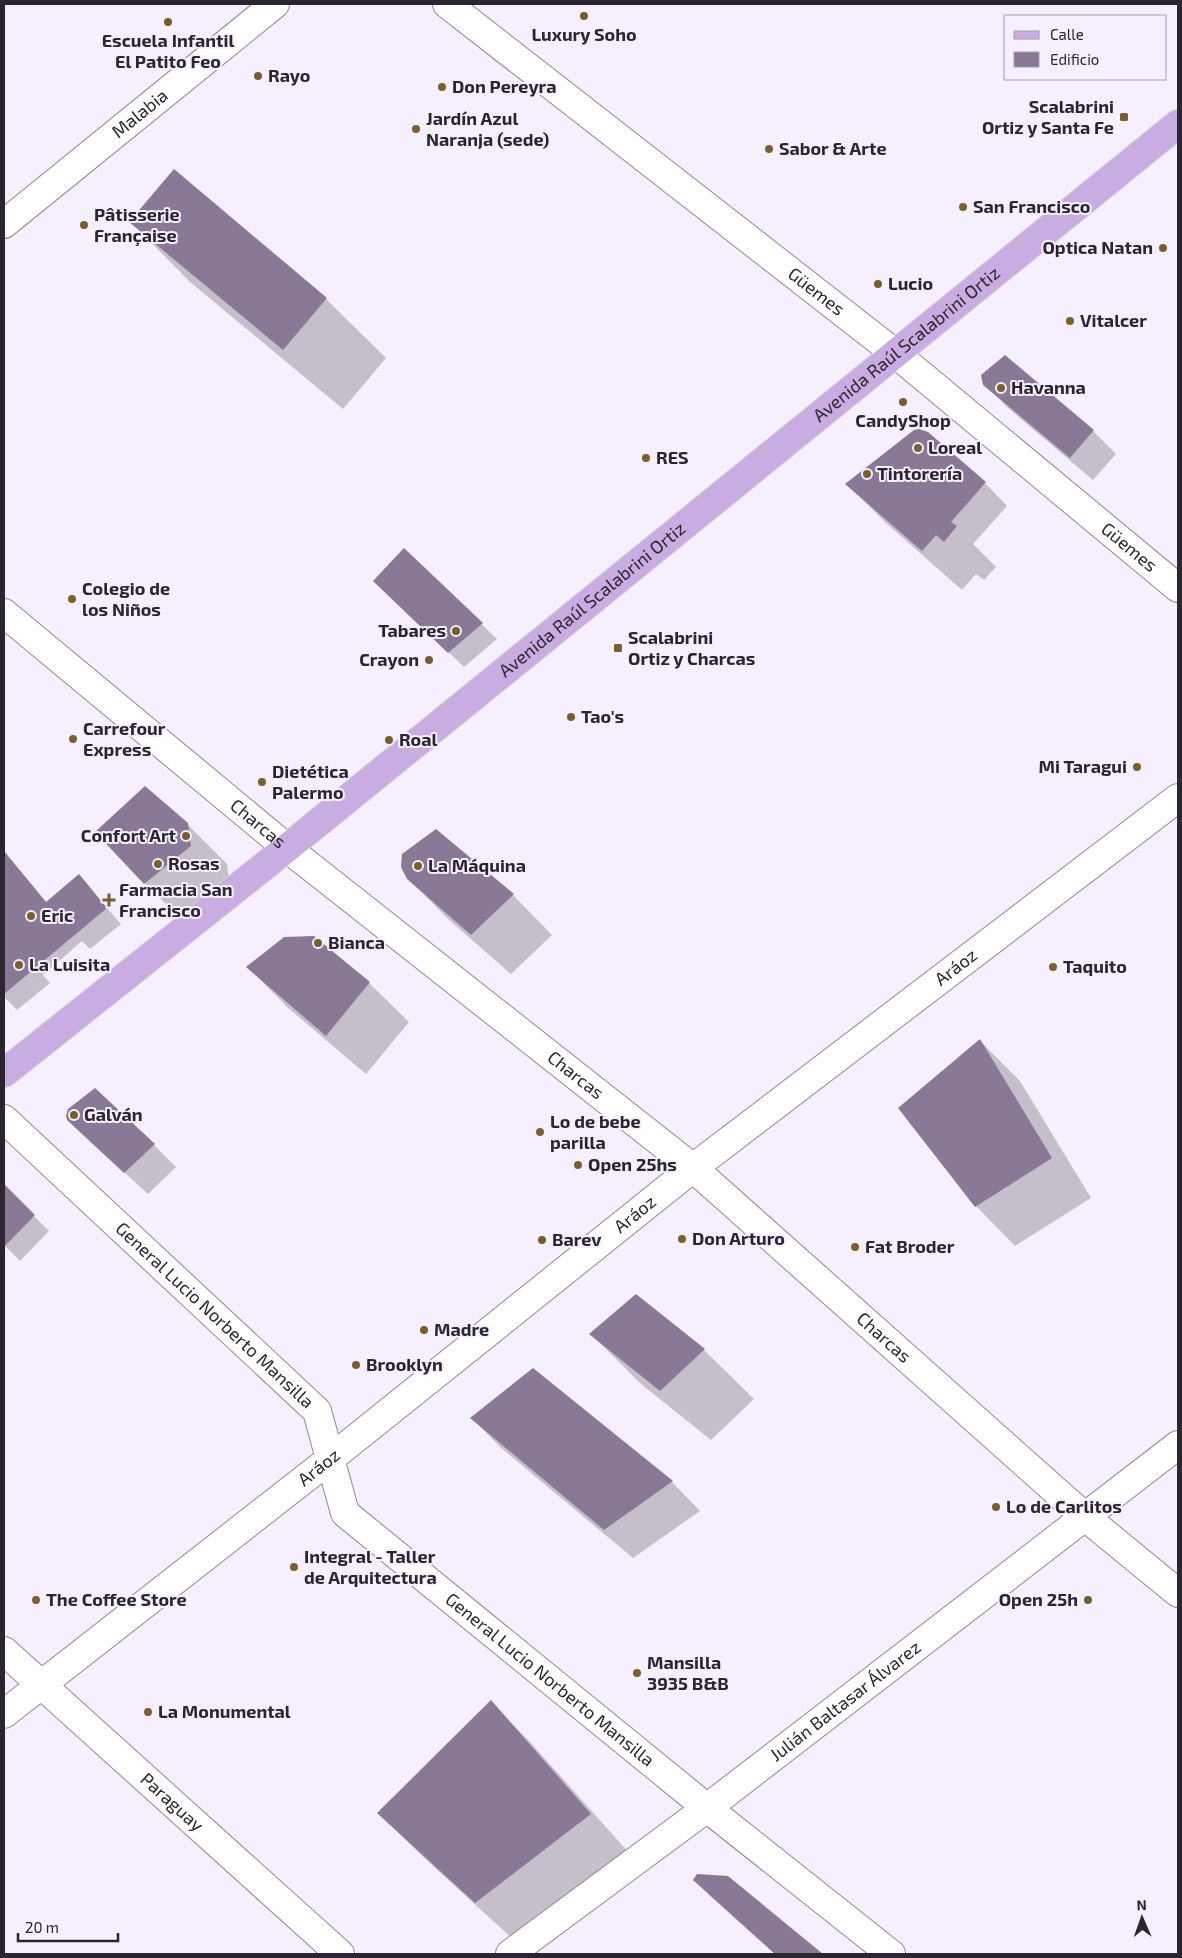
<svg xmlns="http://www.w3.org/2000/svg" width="1182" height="1958" font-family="'Exo 2',sans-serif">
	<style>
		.shadow { fill: #0003 }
		.building { fill: #897997 }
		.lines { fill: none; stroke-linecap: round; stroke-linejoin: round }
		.minor-casing { stroke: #9485a3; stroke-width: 30 }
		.major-casing { stroke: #d5d3d6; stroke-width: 30 }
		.minor { stroke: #fff; stroke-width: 28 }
		.major { stroke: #c9ace2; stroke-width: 28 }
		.poi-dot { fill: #795e30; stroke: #f6effd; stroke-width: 2 }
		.labels { text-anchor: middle; stroke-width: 4; stroke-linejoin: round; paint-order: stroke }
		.poi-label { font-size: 18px; font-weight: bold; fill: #2b2431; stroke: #f6effd; text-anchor: start }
		.street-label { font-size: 18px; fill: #2b2431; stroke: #f6effd }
	</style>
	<rect width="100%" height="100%" fill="#f6effd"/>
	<path class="shadow" d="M174 171 326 299 386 358 343 409 190 282 131 222Z
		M1005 357 1093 431 1116 454 1093 480 1007 407 985 384Z
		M928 433 985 483 1007 506 973 544 996 567 984 580 976 574 962 590 886 523 847 484Z
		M404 550 497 639 464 667 390 596Z
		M187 824 227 864 230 886 185 923 145 883Z
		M436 831 513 895 552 935 511 974 448 919 408 878Z
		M4 852 47 903 79 876 121 924 90 949 82 941 43 975 50 983 17 1010 4 997Z
		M248 967 369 983 409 1022 366 1074 287 1007Z
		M980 1041 1020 1081 1091 1198 1015 1246 976 1206Z
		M91 1142 154 1145 176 1167 148 1194Z
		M4 1186 49 1231 20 1261 4 1245Z
		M636 1295 704 1350 754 1399 711 1440 641 1384 591 1334Z
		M533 1369 672 1482 700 1511 633 1558 500 1447 472 1418Z
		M491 1702 530 1742 630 1854 516 1942 419 1853 379 1813Z
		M727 1877 821 1954H775L709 1895Z"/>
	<path class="building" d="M174 169 327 298 283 350 129 222Z
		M1005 355 1094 430 1070 458 983 385 981 375Z
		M919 429 928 432 986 482 951 522 957 526 944 542 936 535 922 551 845 484 914 430Z
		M404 548 483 623 448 653 373 581Z
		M145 786 188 823 191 846 144 884 95 832Z
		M436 829 514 894 471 935 407 879 401 867 402 854Z
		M4 851 46 902 79 874 107 908 4 994Z
		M314 936 370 982 326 1036 246 967 284 937Z
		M980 1039 1052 1158 975 1207 898 1108Z
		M95 1088 155 1144 124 1173 67 1120 66 1116 68 1109Z
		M4 1184 35 1215 4 1247Z
		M636 1294 705 1349 660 1391 589 1334Z
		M533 1368 673 1481 604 1530 470 1418Z
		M491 1700 591 1814 475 1903 377 1813Z
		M697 1874 728 1876 823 1954H775L693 1880Z"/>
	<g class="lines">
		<defs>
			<g id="minor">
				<path id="s1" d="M447 4 896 354 1178 588"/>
				<path id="s2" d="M4 224 275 4"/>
				<path id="s3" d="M4 613 287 848 693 1168 1084 1516 1178 1593"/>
				<path id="s4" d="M4 1119 317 1411 345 1513 707 1808 891 1954"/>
				<path id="s5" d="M4 1651 340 1954"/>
				<path id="s6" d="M4 1714 330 1459 693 1168 1178 798"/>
				<path id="s7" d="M510 1954 707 1808 1178 1445"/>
			</g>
			<g id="major">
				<path id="s8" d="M4 1073 287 848 1178 124"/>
			</g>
		</defs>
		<use href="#minor" class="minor-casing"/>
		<use href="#major" class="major-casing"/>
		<use href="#minor" class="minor"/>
		<use href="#major" class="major"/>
	</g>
	<g class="poi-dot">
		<circle cx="584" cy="16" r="5"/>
		<circle cx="168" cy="22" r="5"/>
		<circle cx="258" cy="76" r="5"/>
		<circle cx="442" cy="87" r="5"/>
		<rect x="1119" y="112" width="10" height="10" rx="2.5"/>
		<circle cx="416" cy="129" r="5"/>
		<circle cx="769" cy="149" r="5"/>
		<circle cx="963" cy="207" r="5"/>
		<circle cx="84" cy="225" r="5"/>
		<circle cx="1163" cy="248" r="5"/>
		<circle cx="878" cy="284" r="5"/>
		<circle cx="1070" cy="321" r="5"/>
		<circle cx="1001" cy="388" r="5"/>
		<circle cx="903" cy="402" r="5"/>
		<circle cx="918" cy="448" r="5"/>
		<circle cx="646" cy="458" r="5"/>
		<circle cx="867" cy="474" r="5"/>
		<circle cx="72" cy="599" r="5"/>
		<circle cx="456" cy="631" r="5"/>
		<rect x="613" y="643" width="10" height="10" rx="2.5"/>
		<circle cx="429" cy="660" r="5"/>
		<circle cx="571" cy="717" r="5"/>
		<circle cx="73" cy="739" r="5"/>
		<circle cx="389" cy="740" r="5"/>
		<circle cx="1137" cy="767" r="5"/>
		<circle cx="262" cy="782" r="5"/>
		<circle cx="186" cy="836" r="5"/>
		<circle cx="158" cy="864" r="5"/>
		<circle cx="418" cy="866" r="5"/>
		<path d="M106.5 892.5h5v5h5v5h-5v5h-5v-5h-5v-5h5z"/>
		<circle cx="31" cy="916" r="5"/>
		<circle cx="318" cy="943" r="5"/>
		<circle cx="19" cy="965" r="5"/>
		<circle cx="1053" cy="967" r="5"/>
		<circle cx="74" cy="1115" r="5"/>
		<circle cx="540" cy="1132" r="5"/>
		<circle cx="578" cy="1165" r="5"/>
		<circle cx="682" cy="1239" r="5"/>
		<circle cx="542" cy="1240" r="5"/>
		<circle cx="855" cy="1247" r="5"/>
		<circle cx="424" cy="1330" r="5"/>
		<circle cx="356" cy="1365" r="5"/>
		<circle cx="996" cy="1507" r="5"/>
		<circle cx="294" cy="1567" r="5"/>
		<circle cx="36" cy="1600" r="5"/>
		<circle cx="1088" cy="1600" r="5"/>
		<circle cx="637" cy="1673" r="5"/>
		<circle cx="148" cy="1712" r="5"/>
	</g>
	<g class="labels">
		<g class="poi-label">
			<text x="584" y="41" text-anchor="middle">Luxury Soho</text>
			<text x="168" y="47" text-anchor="middle">Escuela Infantil<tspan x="168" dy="21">El Patito Feo</tspan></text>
			<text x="268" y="82">Rayo</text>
			<text x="452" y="93">Don Pereyra</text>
			<text x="1114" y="113" text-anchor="end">Scalabrini<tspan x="1114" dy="21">Ortiz y Santa Fe</tspan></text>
			<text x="426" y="125">Jardín Azul<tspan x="426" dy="21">Naranja (sede)</tspan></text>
			<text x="779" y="155">Sabor &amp; Arte</text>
			<text x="973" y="213">San Francisco</text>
			<text x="94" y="221">Pâtisserie<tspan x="94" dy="21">Française</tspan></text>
			<text x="1153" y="254" text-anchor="end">Optica Natan</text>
			<text x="888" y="290">Lucio</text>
			<text x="1080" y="327">Vitalcer</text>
			<text x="1011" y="394">Havanna</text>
			<text x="903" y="427" text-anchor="middle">CandyShop</text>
			<text x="928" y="454">Loreal</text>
			<text x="656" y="464">RES</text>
			<text x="877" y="480">Tintorería</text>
			<text x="82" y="595">Colegio de<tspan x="82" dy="21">los Niños</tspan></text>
			<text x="446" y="637" text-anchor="end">Tabares</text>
			<text x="628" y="644">Scalabrini<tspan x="628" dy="21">Ortiz y Charcas</tspan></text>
			<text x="419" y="666" text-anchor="end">Crayon</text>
			<text x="581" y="723">Tao's</text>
			<text x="83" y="735">Carrefour<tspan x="83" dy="21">Express</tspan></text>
			<text x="399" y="746">Roal</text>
			<text x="1127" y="773" text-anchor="end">Mi Taragui</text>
			<text x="272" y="778">Dietética<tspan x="272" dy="21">Palermo</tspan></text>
			<text x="176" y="842" text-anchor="end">Confort Art</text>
			<text x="168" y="870">Rosas</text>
			<text x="428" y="872">La Máquina</text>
			<text x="119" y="896">Farmacia San<tspan x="119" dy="21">Francisco</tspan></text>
			<text x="41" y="922">Eric</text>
			<text x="328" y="949">Bianca</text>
			<text x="29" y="971">La Luisita</text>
			<text x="1063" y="973">Taquito</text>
			<text x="84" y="1121">Galván</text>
			<text x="550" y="1128">Lo de bebe<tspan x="550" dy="21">parilla</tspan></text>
			<text x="588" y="1171">Open 25hs</text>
			<text x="692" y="1245">Don Arturo</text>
			<text x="552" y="1246">Barev</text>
			<text x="865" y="1253">Fat Broder</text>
			<text x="434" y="1336">Madre</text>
			<text x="366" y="1371">Brooklyn</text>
			<text x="1006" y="1513">Lo de Carlitos</text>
			<text x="304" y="1563">Integral - Taller<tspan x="304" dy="21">de Arquitectura</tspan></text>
			<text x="46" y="1606">The Coffee Store</text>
			<text x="1078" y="1606" text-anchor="end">Open 25h</text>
			<text x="647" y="1669">Mansilla<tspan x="647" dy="21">3935 B&amp;B</tspan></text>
			<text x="158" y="1718">La Monumental</text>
		</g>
		<g class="street-label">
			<text dy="6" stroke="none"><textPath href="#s2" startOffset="175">Malabia</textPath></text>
			<text dy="6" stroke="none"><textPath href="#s1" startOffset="468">Güemes</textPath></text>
			<text dy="6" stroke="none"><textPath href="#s8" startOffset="1160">Avenida Raúl Scalabrini Ortiz</textPath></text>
			<text dy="6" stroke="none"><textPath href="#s1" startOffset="872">Güemes</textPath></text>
			<text dy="6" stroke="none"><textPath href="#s8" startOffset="755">Avenida Raúl Scalabrini Ortiz</textPath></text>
			<text dy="6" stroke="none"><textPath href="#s3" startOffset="330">Charcas</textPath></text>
			<text dy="6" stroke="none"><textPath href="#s6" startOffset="1210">Aráoz</textPath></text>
			<text dy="6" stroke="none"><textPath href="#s3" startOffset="735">Charcas</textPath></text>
			<text dy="6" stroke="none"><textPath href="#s6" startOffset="805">Aráoz</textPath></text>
			<text dy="6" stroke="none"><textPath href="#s4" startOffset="288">General Lucio Norberto Mansilla</textPath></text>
			<text dy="6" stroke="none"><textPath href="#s3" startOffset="1140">Charcas</textPath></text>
			<text dy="6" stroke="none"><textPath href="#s6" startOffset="400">Aráoz</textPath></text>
			<text dy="6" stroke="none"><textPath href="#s4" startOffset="798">General Lucio Norberto Mansilla</textPath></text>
			<text dy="6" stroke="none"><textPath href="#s7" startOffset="420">Julián Baltasar Álvarez</textPath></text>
			<text dy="6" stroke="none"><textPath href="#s5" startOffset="226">Paraguay</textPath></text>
		</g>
	</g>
	<rect width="1182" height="1958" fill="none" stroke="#2b2431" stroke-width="10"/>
	<rect x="1004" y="15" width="162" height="65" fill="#f6effd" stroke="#a59eab"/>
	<rect x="1014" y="31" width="25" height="8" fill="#c9ace2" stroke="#a59eab"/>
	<text x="1050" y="40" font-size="15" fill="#2b2431">Calle</text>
	<rect x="1014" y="52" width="25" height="15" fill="#897997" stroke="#a59eab"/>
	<text x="1050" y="65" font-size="15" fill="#2b2431">Edificio</text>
	<g transform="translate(1142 1918) rotate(358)" stroke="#f6effd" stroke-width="4" paint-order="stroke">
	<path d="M0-4L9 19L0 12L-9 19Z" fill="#2b2431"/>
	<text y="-8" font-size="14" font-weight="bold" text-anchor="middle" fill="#2b2431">N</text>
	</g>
	<path d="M18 1933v8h100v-8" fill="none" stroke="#2b2431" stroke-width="2.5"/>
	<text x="25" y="1933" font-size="15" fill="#2b2431" stroke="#f6effd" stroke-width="4" paint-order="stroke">20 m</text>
</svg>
